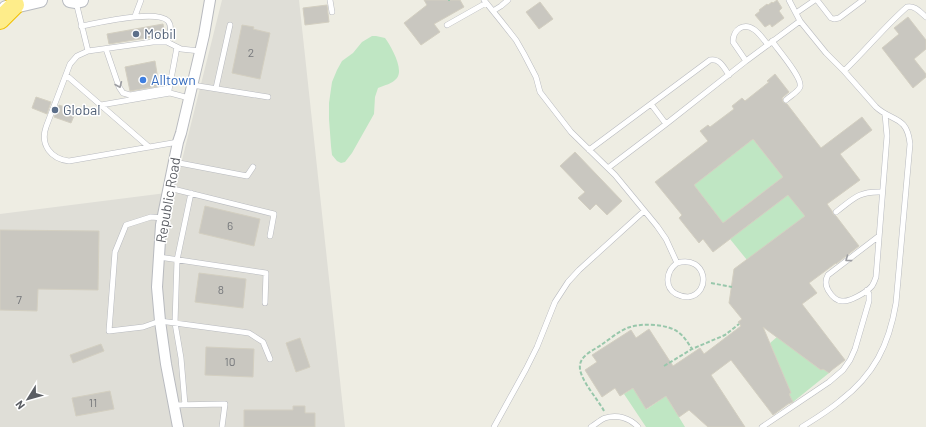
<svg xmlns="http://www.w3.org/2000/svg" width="926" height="427" font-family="Barlow,sans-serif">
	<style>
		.industrial { fill: #dfded7 }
		.green { fill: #bfe6c3 }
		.building { fill: #c9c7c0; stroke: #d3cfc1; fill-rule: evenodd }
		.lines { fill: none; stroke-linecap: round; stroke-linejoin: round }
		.lane-casing { stroke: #b8babf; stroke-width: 6 }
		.street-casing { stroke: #b8babf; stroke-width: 12 }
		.secondary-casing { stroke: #b8bbc1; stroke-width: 16 }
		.highway-casing { stroke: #f1c000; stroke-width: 20 }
		.path { stroke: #98c7ab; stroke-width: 2; stroke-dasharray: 4 2; stroke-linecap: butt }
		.lane { stroke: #fff; stroke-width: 5 }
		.street { stroke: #fff; stroke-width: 10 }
		.secondary { stroke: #fff; stroke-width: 14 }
		.highway { stroke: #feed8a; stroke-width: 18 }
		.oneway { stroke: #9d9ea2 }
		.service-dot { fill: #5c6f8a; stroke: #fff; stroke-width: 1.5 }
		.shop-dot { fill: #3f7fe0; stroke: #fff; stroke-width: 1.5 }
		.labels { text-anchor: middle; stroke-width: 3; stroke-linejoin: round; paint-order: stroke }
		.number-label { font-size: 12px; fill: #76787b }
		.service-label { font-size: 14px; fill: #4e5e75; stroke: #fff; text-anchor: start }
		.shop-label { font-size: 14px; fill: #366cbe; stroke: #fff; text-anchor: start }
		.street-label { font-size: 14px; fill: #5b5e64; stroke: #fff }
	</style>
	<rect width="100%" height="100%" fill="#eeede3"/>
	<path class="industrial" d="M222 0H299L345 427H0V214L174 192Z"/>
	<path class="green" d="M372 36H376L385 38C391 46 404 69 397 78 392 84 385 85 378 88L375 97 374 114 352 153 345 162 341 163 337 161 332 155 331 146 329 119V103L332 82 337 70 342 61 353 53 362 42Z
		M753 139 783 177 723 223 694 185Z
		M793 191 796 205 805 216 747 260 730 239Z
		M777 337 821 370 823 369 829 373 793 402 789 394 791 393 770 343Z
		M633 388 647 409 666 396 685 427H646L624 394Z"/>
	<path class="building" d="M424 0H460L464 7 434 24 440 32 421 45 404 23 427 5Z
		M777 0 782 8 779 11 784 18 772 27 770 24 765 27 755 15 760 11 759 10 767 4 768 5 772 2 773 3Z
		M540 2 553 19 539 29 526 12Z
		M327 5 329 22 305 25 303 8Z
		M908 17 926 40V49L914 59 926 74V77L913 88 882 48 899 34 894 28Z
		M163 24 165 35 109 44 107 34Z
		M242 25 254 27 253 29 270 33 260 79 232 73Z
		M155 61 159 86 130 91 125 67Z
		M775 74 789 92 782 98 783 102 787 104 821 148 862 117 872 130 840 154 860 180 827 204 832 211 833 214 836 216 859 246 836 264V263L809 283 817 293 802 304 845 360 832 370 829 373 823 369 821 370 763 327 791 393 789 394 793 402 788 404 773 415 731 360 711 375 745 427H708L689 410 679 417 666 396 646 409 633 388 620 396 615 388 602 397 585 370 597 362 592 355 631 330 636 338 649 329 673 366 700 348 704 354 741 326 738 322 742 319 729 303 734 269 805 216 788 195 713 252 703 239 699 243 679 218 682 215 655 182 708 141 700 131 708 125 710 127 734 109 732 106 742 98 745 101 769 82 767 81ZM753 139 783 177 723 223 694 185Z
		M36 97 51 102 47 114 32 108Z
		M59 105 76 111 71 123 54 117Z
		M575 152 622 201 607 215 596 204 590 210 578 198 585 192 560 166Z
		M205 206 260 219 254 246 199 233Z
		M0 230 99 231 98 290 38 289 37 311 0 310Z
		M199 273 246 279 243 308 195 302Z
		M300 338 310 367 296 372 286 343Z
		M101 344 104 351 73 363 70 355Z
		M206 347 254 349 253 377 205 375Z
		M110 391 114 409 76 416 72 398Z
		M293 406H305V413H315V427H244V410H293Z"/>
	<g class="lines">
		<defs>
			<path id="lane" d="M330 0 332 12
				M484 0 501 21 516 40 524 54 536 77 540 92 571 132 615 175 657 226 666 239 677 263C666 271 664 287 676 294 680 296 684 297 688 297 712 294 707 254 677 263
				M789 0 800 21
				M817 0 831 18 834 19 839 18 863 0
				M76 2 88 51 153 42H167L181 49 200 51
				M493 11 501 6 508 0
				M796 13 815 0
				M135 16 141 0
				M447 25 486 3
				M81 26C98 23 157 9 168 21 173 27 169 36 167 42
				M772 41C778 50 803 78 800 87 798 92 790 96 786 100
				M106 49 119 87 123 93 130 95 169 88
				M88 51 77 56 70 64 46 127C40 145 51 159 69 161L178 142
				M746 61 733 42C733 36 735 31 740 28 752 22 761 36 768 45
				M844 71C866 50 885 26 907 7 915 5 921 13 926 17
				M66 75 149 147
				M192 85 268 97
				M216 88 230 25
				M169 90 177 47
				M651 104 666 124
				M101 105 170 93 189 98
				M589 150 710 60C720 58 724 68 729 75
				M174 162 247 176 253 167
				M608 168 666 124 746 61 800 21 826 53 844 71 876 107C892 122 907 115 910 144L896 303C889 345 874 375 840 401 828 411 815 419 802 427
				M169 188 274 214 270 236
				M836 212C854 198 859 191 882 192
				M163 218 151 217 126 225 115 252 109 331 143 327 160 321 249 333 263 342 270 359
				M879 236 828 275C825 280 825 284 828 290 831 295 835 301 842 301 850 302 867 292 872 286 874 283 875 280 876 277L887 136 885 114
				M159 257 266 273 265 303
				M174 405 225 404 222 427
				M185 405 181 358 175 323 177 260 191 193
				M494 427 526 369 537 347 555 302 568 282 579 270 644 211
				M591 427C596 424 600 420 605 418 617 414 630 418 638 427
				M762 427 829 382 843 370 850 360 855 349 869 301V294L867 290"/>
			<path id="street" d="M178 427 166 364 160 321 157 287 161 225 178 142 181 133 204 35 210 0"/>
			<path id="secondary" d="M70 0 76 1 81 0
				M6 8 40 0"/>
			<path id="highway" d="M0 20 15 5"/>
		</defs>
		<use href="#lane" class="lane-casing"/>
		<use href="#street" class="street-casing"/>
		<use href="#secondary" class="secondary-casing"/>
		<use href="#highway" class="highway-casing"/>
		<path class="path" d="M449 0V1
			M711 283 732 287
			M664 366 692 349 725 335 739 324
			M604 411C598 399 578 378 580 365 581 355 594 350 601 345 610 339 620 330 630 327 642 323 668 324 678 332 684 336 688 343 692 349"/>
		<use href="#lane" class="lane"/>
		<use href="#street" class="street"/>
		<use href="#secondary" class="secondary"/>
		<use href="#highway" class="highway"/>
	</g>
	<defs><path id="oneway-chevron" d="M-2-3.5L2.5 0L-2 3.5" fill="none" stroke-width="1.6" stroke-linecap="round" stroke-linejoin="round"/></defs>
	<g class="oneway">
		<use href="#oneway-chevron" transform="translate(119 85) rotate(67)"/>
		<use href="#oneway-chevron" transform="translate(848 259) rotate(143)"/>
	</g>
	<g class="service-dot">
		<circle cx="136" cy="34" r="4"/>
		<circle cx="55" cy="110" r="4"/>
	</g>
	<circle class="shop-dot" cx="143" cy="80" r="4"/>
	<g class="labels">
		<g class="number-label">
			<text x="251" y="57">2</text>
			<text x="230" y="230">6</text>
			<text x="221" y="294">8</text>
			<text x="19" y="304">7</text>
			<text x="230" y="366">10</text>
			<text x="93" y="407">11</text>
		</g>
		<g class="service-label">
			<text x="144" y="39">Mobil</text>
			<text x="63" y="115">Global</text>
		</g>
		<g class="shop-label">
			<text x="151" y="85">Alltown</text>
		</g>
		<g class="street-label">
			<text transform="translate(168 200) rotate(-80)" y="5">Republic Road</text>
		</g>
	</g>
	<g transform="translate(28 399) rotate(233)" stroke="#ffffff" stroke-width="3" paint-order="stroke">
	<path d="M0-3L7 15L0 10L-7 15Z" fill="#5b5e64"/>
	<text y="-6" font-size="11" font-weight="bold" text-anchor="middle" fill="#5b5e64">N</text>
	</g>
</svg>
